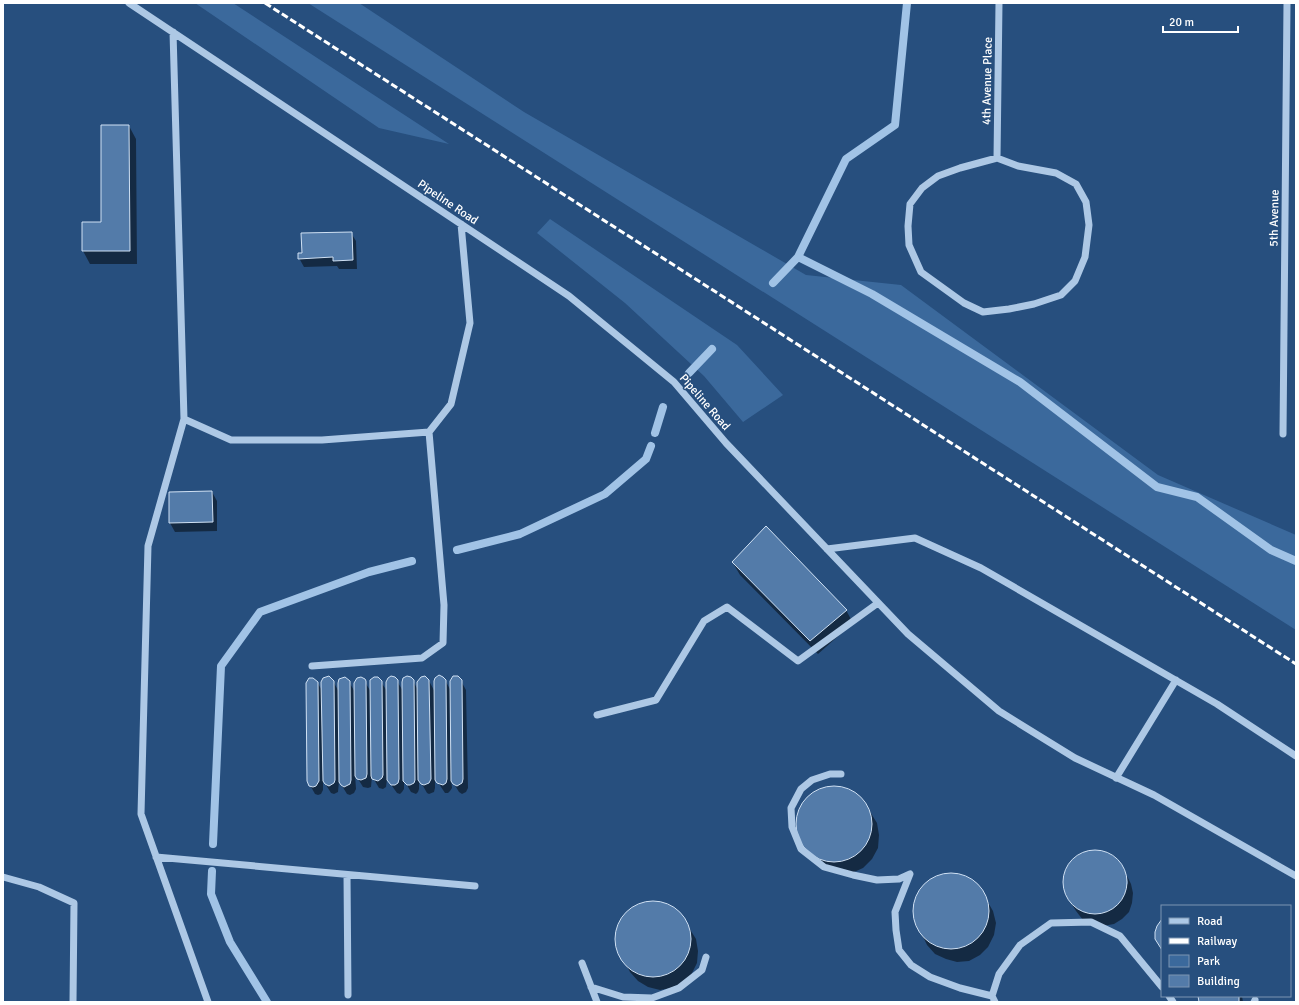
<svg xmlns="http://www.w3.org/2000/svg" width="1299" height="1005" font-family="Signika,sans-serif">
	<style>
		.green { fill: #3b699c }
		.shadow { fill: #0007 }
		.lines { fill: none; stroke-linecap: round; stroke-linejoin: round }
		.stream { stroke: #a1c3e6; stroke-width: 8 }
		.building { fill: #537ba9; stroke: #d0e1f4 }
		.minor { stroke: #adc8e5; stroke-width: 7 }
		.rail { stroke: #fff; stroke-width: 3; stroke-dasharray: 7 3; stroke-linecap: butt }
		.labels { text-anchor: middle; stroke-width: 3; stroke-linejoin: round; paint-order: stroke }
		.street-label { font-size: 12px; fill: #fff; stroke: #274f7e }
	</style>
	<rect width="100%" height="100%" fill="#274f7e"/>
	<path class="green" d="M195 3H233L449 144 379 128Z
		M308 3H359L524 112 806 275 901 285 1158 475 1296 535V630Z
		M550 219 737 345 783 395 743 422 704 376 625 303 537 233Z"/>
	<path class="shadow" d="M129 126 136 139 137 264H90L83 251V223H102Z
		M351 233 356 241 357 269H339L337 266 304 267 299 258Z
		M212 492 217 501V531L175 532 170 523V493Z
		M733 563 846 610 853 623 818 654 740 575Z
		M445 680 451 691 461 681 466 690 468 788 466 792 462 794 459 792 451 779 452 788 450 791 448 793H445L435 778V788L434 792 429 794 427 793 419 779V789L418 792 416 794 411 792 404 780V789L402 792 400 794 397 793 387 779 386 787 383 789 379 788 372 776 371 787 368 788 363 787 355 774 356 789 354 793 350 795 347 794 339 781 338 792 334 794 331 793 323 780V790L321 794 318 795 315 794 310 785 317 682 323 692 333 681 339 692 349 682 355 692 365 682 371 692 381 682 387 691 397 681 403 691 413 681 418 690 429 681 435 692Z
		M828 787H841L852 791 862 799 877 823 879 835 878 848 872 859 863 868 852 873 841 874 811 857 798 832 797 820 800 809 807 799 816 791Z
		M1091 851 1101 852 1110 855 1118 862 1123 870 1126 885 1128 884 1127 876 1131 884 1133 893 1132 903 1129 912 1122 919 1114 924 1103 926 1083 920 1076 911 1068 898 1064 888V877L1068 867 1074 860 1082 854Z
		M945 875H957L969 879 979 887 993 911 996 923 994 935 988 947 980 955 969 961 957 962 946 959 935 954 927 945 915 920 914 908 917 897 923 887 933 879Z
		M647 903H660L672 907 681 915 696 939 698 951 697 963 691 975 682 983 671 988 660 990 648 987 638 981 630 972 618 948 616 936 620 924 626 914 636 907Z
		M1199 996H1242L1243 1002H1200Z"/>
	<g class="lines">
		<path class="stream" d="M798 257 872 294 1020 382 1157 487 1197 497 1271 550 1296 561
			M773 283 798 257 846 159 895 125 907 3
			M689 373 712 349
			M655 433 663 407
			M457 550 520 534 605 494 646 459 651 446
			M213 844 221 666 260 612 369 572 412 561
			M212 871 211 894 230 942 267 1002"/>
	</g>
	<path class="building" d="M101 125H129L130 251H82V222H101Z
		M352 232 353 260 333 261V257L298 259V253H302L301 233Z
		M212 491 213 522 169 523V492Z
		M766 526 847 610 810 641 732 562Z
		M439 675 443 677 446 680 447 779 446 783 443 785 437 783 435 780 434 681 435 678Z
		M329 676 334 681 335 780 334 783 329 786 325 784 323 781 321 682 323 678Z
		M391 676 395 677 398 680 399 779 398 783 395 785H391L387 780 386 682 388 678Z
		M407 676 411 677 414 680 415 780 414 783 410 785H407L403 781 402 682 403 678Z
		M425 676 429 680 431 779 429 783 424 785 421 784 418 780 417 682 421 677Z
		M453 676H458L462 680 463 779 462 783 457 786 453 784 451 781 450 681Z
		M345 677 350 681 351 780 350 784 344 787 341 785 339 782 338 683 339 679Z
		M361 677 365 679 366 681 367 774 366 778 361 780 357 779 355 776 354 683 357 678Z
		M374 677H378L382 681 383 775 382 778 378 781 372 779 371 776 370 682V680Z
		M309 678H313L318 682 319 781 316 786 313 787 309 786 307 781 306 683Z
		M796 824a38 38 0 1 1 76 0a38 38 0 1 1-76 0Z
		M1063 882a32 32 0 1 1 64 0a32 32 0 1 1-64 0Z
		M913 911a38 38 0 1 1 76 0a38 38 0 1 1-76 0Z
		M615 939a38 38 0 1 1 76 0a38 38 0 1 1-76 0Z
		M1162 919V950L1155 939V932L1157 926Z
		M1198 996H1239V1002H1199Z"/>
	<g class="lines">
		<path class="minor" d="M129 3 569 296 674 382 726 443 908 634 999 711 1075 758 1154 795 1296 876
			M173 32 184 419 231 440H322L429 432
			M997 158 1018 166 1056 173 1076 184 1086 202 1089 225 1085 257 1075 281 1061 295 1034 304 1009 309 983 312 964 303 921 272 909 245 908 226 910 204 922 188 938 176 960 168Z
			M997 158 999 3
			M184 419 148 546 141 814 208 1002
			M1283 434 1287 3
			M827 549 915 538 981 568 1217 704 1296 756
			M312 666 422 658 443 643 444 605 429 432 451 404 470 323 461 224
			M597 715 656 700 704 621 727 607 798 661 878 603
			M841 774H830L812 780 801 789 791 808 792 827 801 849 824 867 853 875 877 880 899 879 910 874 895 912 896 930 899 950 911 965 930 977 960 988 992 996
			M1116 778 1176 680
			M156 857 475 886
			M347 875 348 995
			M3 877 39 887 74 903 73 1002
			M582 963 597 1002
			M591 987 623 997 652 998 679 988 702 970 706 957
			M1169 996 1173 1002
			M995 1002 992 996 999 974 1020 945 1051 923 1091 922 1120 936 1162 987
			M1254 1002 1255 1000"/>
		<path class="rail" d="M265 3 1296 664"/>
	</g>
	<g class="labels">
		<g class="street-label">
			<text transform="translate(987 81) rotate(-89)" y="4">4th Avenue Place</text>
			<text transform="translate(448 202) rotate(34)" y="4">Pipeline Road</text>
			<text transform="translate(1274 218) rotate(-89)" y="4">5th Avenue</text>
			<text transform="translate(705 402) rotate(49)" y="4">Pipeline Road</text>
		</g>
	</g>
	<rect width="1299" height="1005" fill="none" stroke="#ffffff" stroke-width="8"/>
	<rect x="1161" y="905" width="130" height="92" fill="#274f7e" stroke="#7d95b2"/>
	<rect x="1169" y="918" width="20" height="6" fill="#adc8e5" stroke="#7d95b2"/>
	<text x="1197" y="925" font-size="12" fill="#ffffff">Road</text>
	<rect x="1169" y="938" width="20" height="6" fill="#ffffff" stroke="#7d95b2"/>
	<text x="1197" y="945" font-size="12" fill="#ffffff">Railway</text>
	<rect x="1169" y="955" width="20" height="12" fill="#3b699c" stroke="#7d95b2"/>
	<text x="1197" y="965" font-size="12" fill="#ffffff">Park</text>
	<rect x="1169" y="975" width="20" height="12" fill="#537ba9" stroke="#7d95b2"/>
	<text x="1197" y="985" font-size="12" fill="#ffffff">Building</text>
	<path d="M1163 26v6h75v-6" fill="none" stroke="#ffffff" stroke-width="2"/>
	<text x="1169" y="26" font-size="12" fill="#ffffff" stroke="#274f7e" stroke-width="3" paint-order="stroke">20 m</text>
</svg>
